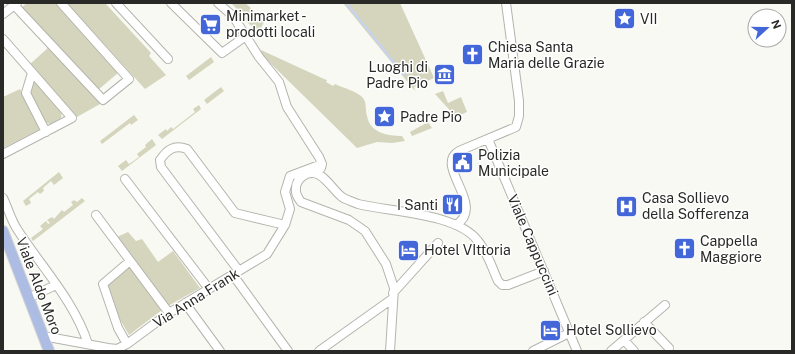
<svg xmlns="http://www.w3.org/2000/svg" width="795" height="354" font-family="'Public Sans',sans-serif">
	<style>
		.green { fill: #d4d5bc }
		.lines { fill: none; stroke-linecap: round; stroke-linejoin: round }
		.stream { stroke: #c6d3f3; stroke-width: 2 }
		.minor-casing { stroke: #b4b4ae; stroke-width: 10 }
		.major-casing { stroke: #d4d4d4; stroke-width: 12 }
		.minor { stroke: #fff; stroke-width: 8 }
		.major { stroke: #adbce2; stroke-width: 10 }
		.labels { text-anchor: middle; stroke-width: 3; stroke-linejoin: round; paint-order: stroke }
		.poi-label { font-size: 14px; fill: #292927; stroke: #fff; text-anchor: start }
		.street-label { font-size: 14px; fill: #292927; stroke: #fff }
	</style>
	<rect width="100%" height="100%" fill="#f8f9f2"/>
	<path class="green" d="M27 3H55L119 72 98 90 22 7Z
		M67 3H105L151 53 149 56 166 75 145 89Z
		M231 3H245L265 20 259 32 233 11 236 8Z
		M343 3H400L434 78 414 87 415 91Z
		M49 47 100 102V104L77 117 29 65Z
		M261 50 324 79 327 80 326 82 333 86 335 84C343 88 357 91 363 98 367 103 365 110 367 116 370 133 388 136 402 136L405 141 392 143 377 142 357 148 262 55Z
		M211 57 214 62 189 80 186 76Z
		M34 80 62 111 61 118 50 124 44 122 29 90Z
		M221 87 224 91 207 104 204 100Z
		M20 89 40 129 3 148V97Z
		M443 91 448 103 461 97 467 112 456 117 435 94Z
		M199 105 201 109 162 139 158 135 166 129 167 131 171 127 173 129 195 112 193 109Z
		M134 115 138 120 131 125 130 123 102 144 100 141Z
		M428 122 432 128 412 136 410 132Z
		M152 139 156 145 122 171 118 166 126 160 129 164 139 157 137 154 146 147 145 145Z
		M59 172 63 178 54 185 51 181 43 188 44 191 40 194 38 192 29 199 31 203 26 206 23 201Z
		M82 198 85 201 33 241 31 238 43 229 40 226 46 221 48 224 50 223 47 220 52 217 54 219 62 210 64 212 73 205 71 202 74 200 77 202Z
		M128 232 136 241 142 239 158 262 173 251 200 288 168 306 117 237Z
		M130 266 162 310 129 335 118 316 107 285Z"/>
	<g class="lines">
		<path class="stream" d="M346 3 404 75"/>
		<defs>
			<path id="minor" d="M116 3 168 59
				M171 3 222 53 246 36
				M218 3 233 16 259 57 279 82 287 107 319 157 322 164 321 168
				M14 5 103 100 129 79 61 3
				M3 14 17 3
				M3 39 72 118 3 154
				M32 73 26 93 46 132
				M488 139 577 351
				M125 179 209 289
				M3 198C8 208 11 220 17 229 40 265 75 302 88 344
				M96 215 169 313
				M456 225C487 205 433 166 459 151L516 127 519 116V101L506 3
				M239 271 161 167 160 160C167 150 174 144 187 149L235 213 285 225
				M233 275 288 351
				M393 293 438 243
				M28 298 56 285
				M185 303 220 351
				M644 322 669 348
				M43 336 108 348 117 349 127 344 169 313 267 254 285 225 290 209 285 192 290 176 322 164
				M624 340 634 351
				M127 344 118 328 103 284 130 261
				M319 351 392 299
				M390 351 394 288 386 264 365 231 349 220 301 202C298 198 295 194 296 188 296 183 299 179 303 176 320 164 331 189 342 197 346 200 354 202 358 204 391 212 457 213 478 241 488 253 492 268 498 281L502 285H508L544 271
				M533 351 569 333
				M611 351 665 305"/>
			<path id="major" d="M3 231 49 351"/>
		</defs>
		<use href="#minor" class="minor-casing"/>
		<use href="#major" class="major-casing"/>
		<use href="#minor" class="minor"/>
		<use href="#major" class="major"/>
	</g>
	<defs>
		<symbol id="sight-square" viewBox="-11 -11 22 22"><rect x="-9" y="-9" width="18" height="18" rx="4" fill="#4366d9" stroke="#fff"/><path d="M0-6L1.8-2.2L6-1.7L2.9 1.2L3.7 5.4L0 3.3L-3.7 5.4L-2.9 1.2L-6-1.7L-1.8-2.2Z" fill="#fff"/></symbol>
		<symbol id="supermarket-square" viewBox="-11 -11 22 22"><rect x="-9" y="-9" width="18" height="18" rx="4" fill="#4366d9" stroke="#fff"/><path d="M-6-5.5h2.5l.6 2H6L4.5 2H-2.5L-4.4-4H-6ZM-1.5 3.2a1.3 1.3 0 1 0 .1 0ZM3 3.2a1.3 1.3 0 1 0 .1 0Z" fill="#fff"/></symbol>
		<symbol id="church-square" viewBox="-11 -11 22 22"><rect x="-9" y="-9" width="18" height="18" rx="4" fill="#4366d9" stroke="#fff"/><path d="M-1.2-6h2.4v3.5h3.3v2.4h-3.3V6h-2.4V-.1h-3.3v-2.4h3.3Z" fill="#fff"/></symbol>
		<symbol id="museum-square" viewBox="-11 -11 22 22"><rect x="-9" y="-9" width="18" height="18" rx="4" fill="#4366d9" stroke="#fff"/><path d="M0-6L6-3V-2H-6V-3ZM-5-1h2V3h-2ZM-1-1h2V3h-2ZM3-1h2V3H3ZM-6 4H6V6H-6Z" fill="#fff"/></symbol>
		<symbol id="civic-square" viewBox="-11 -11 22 22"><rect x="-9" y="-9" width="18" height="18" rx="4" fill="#4366d9" stroke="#fff"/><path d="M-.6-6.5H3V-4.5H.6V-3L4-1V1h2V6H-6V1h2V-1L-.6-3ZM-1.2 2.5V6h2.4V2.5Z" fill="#fff"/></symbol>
		<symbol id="restaurant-square" viewBox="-11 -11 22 22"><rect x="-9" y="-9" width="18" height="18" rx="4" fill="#4366d9" stroke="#fff"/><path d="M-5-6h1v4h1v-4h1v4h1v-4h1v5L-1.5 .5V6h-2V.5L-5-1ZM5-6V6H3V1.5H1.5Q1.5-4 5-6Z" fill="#fff"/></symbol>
		<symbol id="hospital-square" viewBox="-11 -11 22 22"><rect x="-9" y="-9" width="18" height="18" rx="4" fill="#4366d9" stroke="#fff"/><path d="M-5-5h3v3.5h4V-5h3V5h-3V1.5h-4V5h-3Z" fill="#fff"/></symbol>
		<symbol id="hotel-square" viewBox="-11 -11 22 22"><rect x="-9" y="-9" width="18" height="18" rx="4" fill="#4366d9" stroke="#fff"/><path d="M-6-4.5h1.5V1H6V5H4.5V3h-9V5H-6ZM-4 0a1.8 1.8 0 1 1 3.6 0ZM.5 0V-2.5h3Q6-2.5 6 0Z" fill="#fff"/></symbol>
	</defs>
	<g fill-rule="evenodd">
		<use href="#sight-square" x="612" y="6" width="25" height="25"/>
		<use href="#supermarket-square" x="198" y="12" width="25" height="25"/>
		<use href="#church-square" x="460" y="42" width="25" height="25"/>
		<use href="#museum-square" x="432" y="62" width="25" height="25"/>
		<use href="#sight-square" x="372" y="104" width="25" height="25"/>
		<use href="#civic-square" x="450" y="150" width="25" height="25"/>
		<use href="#restaurant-square" x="440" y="192" width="25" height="25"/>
		<use href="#hospital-square" x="614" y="194" width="25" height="25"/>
		<use href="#church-square" x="672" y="236" width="25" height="25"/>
		<use href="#hotel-square" x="396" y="238" width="25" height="25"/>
		<use href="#hotel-square" x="538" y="318" width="25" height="25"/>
	</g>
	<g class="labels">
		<g class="poi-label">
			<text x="226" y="21">Minimarket -<tspan x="226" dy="16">prodotti locali</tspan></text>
			<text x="640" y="24">VII</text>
			<text x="488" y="52">Chiesa Santa<tspan x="488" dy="16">Maria delle Grazie</tspan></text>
			<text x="428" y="72" text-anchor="end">Luoghi di<tspan x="428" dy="16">Padre Pio</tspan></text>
			<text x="400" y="122">Padre Pio</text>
			<text x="478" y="160">Polizia<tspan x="478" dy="16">Municipale</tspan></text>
			<text x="642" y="203">Casa Sollievo<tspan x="642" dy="16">della Sofferenza</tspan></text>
			<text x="438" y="210" text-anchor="end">I Santi</text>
			<text x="700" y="246">Cappella<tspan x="700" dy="16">Maggiore</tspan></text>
			<text x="424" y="255">Hotel VIttoria</text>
			<text x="566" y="335">Hotel Sollievo</text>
		</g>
		<g class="street-label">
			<text transform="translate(533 245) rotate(67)" y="5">Viale Cappuccini</text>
			<text transform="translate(39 286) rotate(69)" y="5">Viale Aldo Moro</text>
			<text transform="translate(196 298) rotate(-32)" y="5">Via Anna Frank</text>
		</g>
	</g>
	<rect width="795" height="354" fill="none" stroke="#292927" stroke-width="8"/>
	<g transform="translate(767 28) rotate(69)"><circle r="19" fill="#ffffff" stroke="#a9a9a9"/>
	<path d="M0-3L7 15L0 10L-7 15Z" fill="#4366d9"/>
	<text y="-6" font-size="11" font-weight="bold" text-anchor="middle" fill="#292927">N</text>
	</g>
</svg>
